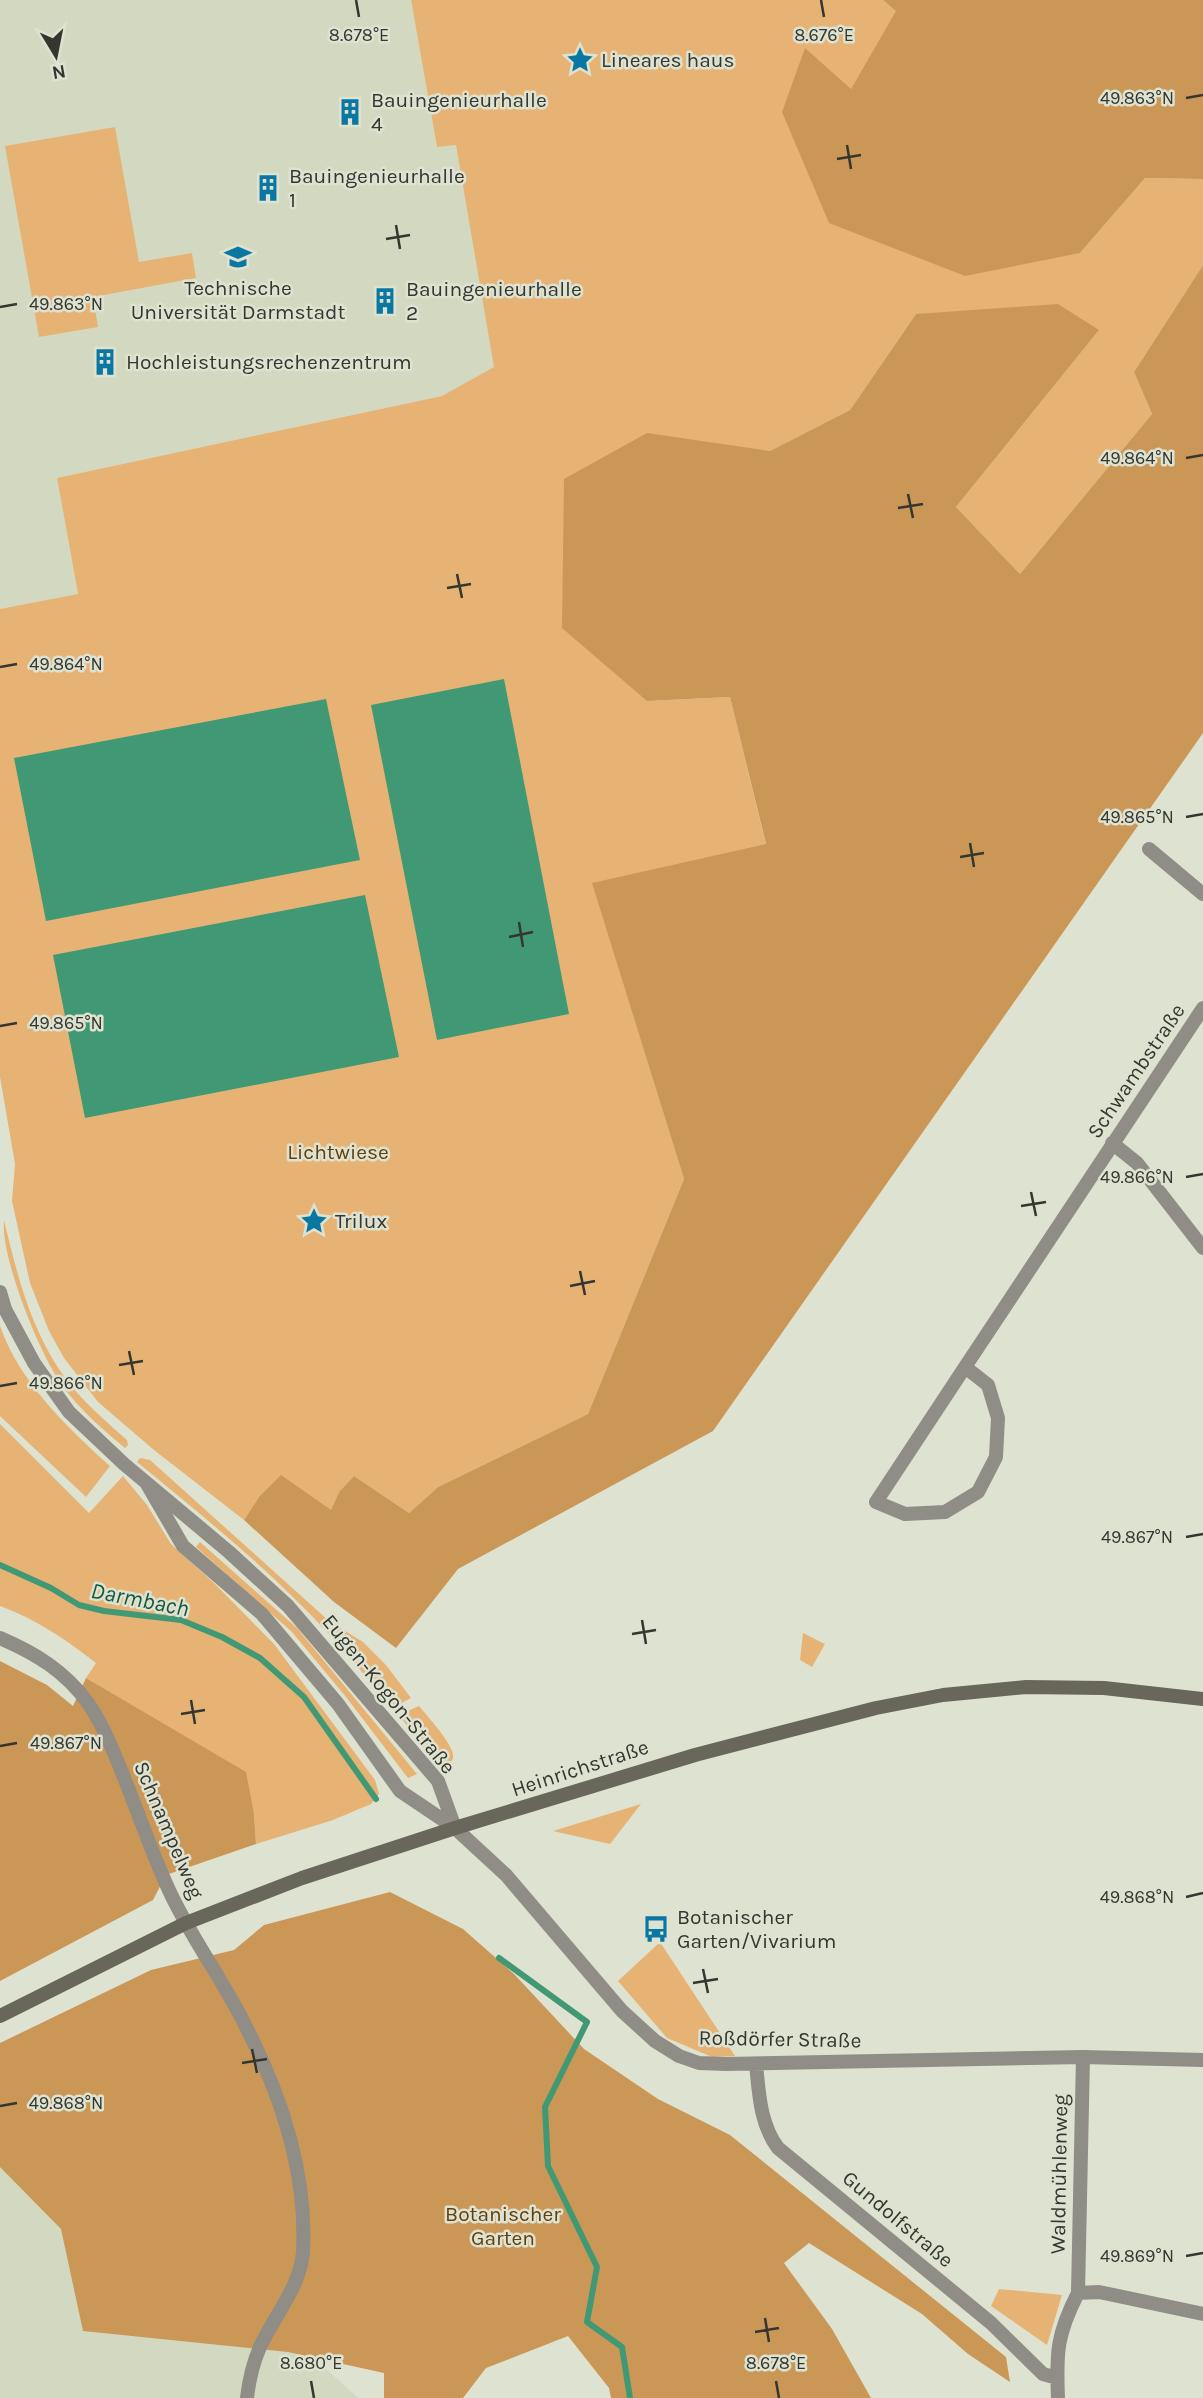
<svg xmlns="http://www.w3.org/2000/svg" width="1203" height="2398" font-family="Karla,sans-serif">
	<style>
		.built { fill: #d3d9c0 }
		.green { fill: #e7b375 }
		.forest { fill: #cb9757 }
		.water { fill: #409974 }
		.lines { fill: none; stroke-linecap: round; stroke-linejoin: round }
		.stream { stroke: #409974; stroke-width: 6 }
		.street { stroke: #8f8d86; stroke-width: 14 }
		.secondary { stroke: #69665b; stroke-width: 14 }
		.ticks { fill: none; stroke: #34362f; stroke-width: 2.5 }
		.labels { text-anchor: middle; stroke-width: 5; stroke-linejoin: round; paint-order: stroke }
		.poi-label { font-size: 21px; fill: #34362f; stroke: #dee2d0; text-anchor: start }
		.street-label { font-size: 21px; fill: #34362f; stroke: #dee2d0 }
		.park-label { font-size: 21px; fill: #623f0b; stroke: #dee2d0 }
		.water-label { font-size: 23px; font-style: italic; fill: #12573e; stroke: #dee2d0 }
		.ticks-label { font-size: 18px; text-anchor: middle; fill: #34362f; stroke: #dee2d0; stroke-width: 5; stroke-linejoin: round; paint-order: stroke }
	</style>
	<rect width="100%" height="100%" fill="#dee2d0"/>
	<path class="built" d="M0 0H411L437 147 456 144 495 367 442 396 57 478 78 595 0 609Z
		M0 2070 358 2398H0Z"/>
	<path class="green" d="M411 0H883L897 11 851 90 782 112 1080 253 1145 178 1203 179V265L1134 372 1152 414 1020 574 956 507 1098 331 916 314 850 410 770 451 647 434V701L730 697 766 845 593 884 684 1179 588 1414 438 1487 409 1513 354 1476 339 1492 331 1510 259 1497 244 1520 154 1450 98 1402 64 1358 49 1331 30 1283 12 1201 15 1164 0 1077V609L78 594 57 478 442 396 494 367 456 145 437 147Z
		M115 127 139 262 192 253 196 278 93 297 98 327 39 337 5 146Z
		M4 1220C18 1279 33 1339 73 1388 89 1407 108 1423 127 1440L128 1445 125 1448C104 1431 84 1413 67 1392 42 1362 0 1257 4 1220Z
		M0 1326C20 1383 67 1427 110 1466L86 1497 0 1416Z
		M0 1424 89 1513 123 1476 147 1505 171 1544 213 1582 274 1644 375 1780 379 1794 371 1804 333 1820 256 1844 254 1814 144 1713 86 1678 96 1663C65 1639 36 1619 0 1606Z
		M140 1458 150 1460 329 1621 363 1642 386 1665 411 1698 392 1708C371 1683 351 1658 329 1634 271 1571 203 1516 137 1462Z
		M200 1542 297 1628 417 1774 408 1778 346 1697 292 1632 196 1547Z
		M803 1633 825 1644 812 1667 800 1660Z
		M419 1706C427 1716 456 1747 453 1758 451 1764 445 1765 439 1768L399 1715Z
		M641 1804 610 1844 553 1831Z
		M660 1942 735 2056 712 2057 667 2038 618 1981Z
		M999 2289 1062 2295 1047 2345 991 2306Z"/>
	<path class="forest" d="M883 0H1203V179L1145 178 1080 253 965 276 829 223 782 112 805 48 851 89 896 11Z
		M1203 265V733L713 1431 458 1569 396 1648 334 1602 244 1520 259 1497 281 1475 331 1510 339 1492 354 1476 409 1513 438 1487 588 1414 684 1179 592 883 766 844 730 697 647 701 562 628 564 479 647 433 770 451 850 410 916 314 1058 304 1099 330 956 507 1020 574 1152 414 1134 372Z
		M0 1661 47 1685 73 1706 86 1678 246 1772 254 1814 256 1844 166 1875 153 1900 0 1981Z
		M390 1892 463 1929 514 1974 584 2049 658 2099 730 2135 1006 2357 1010 2382 968 2354 922 2314 809 2243 784 2263 832 2329 871 2398H611L609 2388 568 2336 486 2368 463 2398H384V2373L288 2352 83 2331 61 2229 0 2167V2043L151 1970 234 1950 264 1925Z"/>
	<path class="water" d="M504 679 569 1014 437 1040 371 705Z
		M326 699 360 860 46 921 14 758Z
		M365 895 399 1057 85 1118 53 955Z"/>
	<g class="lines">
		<path class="stream" d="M0 1565 51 1588 79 1605 104 1611 181 1620 222 1637 260 1658 304 1697 376 1799
			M499 1958 587 2022 545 2107 548 2166 597 2267 587 2322 622 2347 630 2398"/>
		<path class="street" d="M1149 849 1203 894
			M1112 1143 1137 1163 1203 1248
			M0 1292 5 1309 34 1363 69 1412 124 1464 229 1552 288 1606 438 1781 455 1828
			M965 1367 1203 1008
			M965 1367 988 1385 998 1418 996 1457 978 1492 945 1512 905 1514 876 1502Z
			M147 1484 183 1546 262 1614 338 1704 400 1791 455 1828 506 1875 622 2011 655 2041 679 2056 699 2063 726 2064 1083 2057 1203 2060
			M0 1638C35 1653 65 1671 88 1703 103 1725 113 1750 123 1775 138 1812 151 1851 168 1888 190 1937 223 1979 246 2027 281 2095 307 2173 303 2251 302 2284 273 2318 260 2347 253 2363 249 2380 247 2398
			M756 2064C759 2094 760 2124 778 2148L991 2323 1043 2374 1057 2378
			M1078 2293 1099 2292 1203 2314
			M1058 2398C1056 2352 1057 2334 1078 2293L1083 2057"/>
		<path class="secondary" d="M0 2016 186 1923 302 1878 455 1828 695 1755 876 1708 943 1695 1026 1687 1104 1688 1203 1699"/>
	</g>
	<path class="ticks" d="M356 0 359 17M821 0 824 17M1186 98 1203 95M847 145 851 169M837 159 861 155M396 225 400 249M386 239 410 235M0 307 17 304M1186 458 1203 455M908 494 913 518M898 508 923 504M457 574 462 598M447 588 471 584M0 667 17 664M1186 817 1203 814M970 843 974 867M960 857 984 853M519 922 523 947M509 937 533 932M0 1026 17 1023M1186 1177 1203 1174M1031 1192 1036 1216M1021 1206 1046 1202M580 1271 585 1295M570 1286 595 1281M129 1351 134 1375M119 1365 143 1361M0 1386 17 1383M1186 1537 1203 1534M642 1620 646 1644M632 1634 656 1630M191 1700 195 1724M181 1714 205 1710M0 1746 17 1743M1186 1897 1203 1893M703 1969 708 1993M693 1983 718 1979M252 2049 257 2073M242 2063 267 2059M0 2106 17 2103M1186 2256 1203 2253M765 2318 769 2342M755 2332 779 2328M311 2381 314 2398M776 2381 779 2398"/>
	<defs>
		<symbol id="sight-bare" viewBox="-9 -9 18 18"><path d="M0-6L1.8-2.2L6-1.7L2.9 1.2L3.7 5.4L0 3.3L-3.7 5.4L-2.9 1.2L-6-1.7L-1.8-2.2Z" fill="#0a77a2" stroke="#dee2d0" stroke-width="2.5" paint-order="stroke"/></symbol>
		<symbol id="building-bare" viewBox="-9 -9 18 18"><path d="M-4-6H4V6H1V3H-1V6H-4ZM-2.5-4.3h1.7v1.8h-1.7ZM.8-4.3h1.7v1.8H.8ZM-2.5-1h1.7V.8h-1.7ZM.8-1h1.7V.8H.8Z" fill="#0a77a2" stroke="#dee2d0" stroke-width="2.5" paint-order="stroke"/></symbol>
		<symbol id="university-bare" viewBox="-9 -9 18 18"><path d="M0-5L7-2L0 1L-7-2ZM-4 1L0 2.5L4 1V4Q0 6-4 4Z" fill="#0a77a2" stroke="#dee2d0" stroke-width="2.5" paint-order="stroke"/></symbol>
		<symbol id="bus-bare" viewBox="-9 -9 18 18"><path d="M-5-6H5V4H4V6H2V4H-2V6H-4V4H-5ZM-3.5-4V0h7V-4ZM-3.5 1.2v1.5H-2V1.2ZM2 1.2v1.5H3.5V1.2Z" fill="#0a77a2" stroke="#dee2d0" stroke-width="2.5" paint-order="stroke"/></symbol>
	</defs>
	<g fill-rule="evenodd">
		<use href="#sight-bare" x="561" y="41" width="38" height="38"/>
		<use href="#building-bare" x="331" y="93" width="38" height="38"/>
		<use href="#building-bare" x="249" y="169" width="38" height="38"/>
		<use href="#university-bare" x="219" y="238" width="38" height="38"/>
		<use href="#building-bare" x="366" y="282" width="38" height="38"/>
		<use href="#building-bare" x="86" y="343" width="38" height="38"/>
		<use href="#sight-bare" x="295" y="1202" width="38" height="38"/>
		<use href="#bus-bare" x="637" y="1910" width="38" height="38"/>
	</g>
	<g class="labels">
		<g class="poi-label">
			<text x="601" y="67">Lineares haus</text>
			<text x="371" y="107">Bauingenieurhalle<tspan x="371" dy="24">4</tspan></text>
			<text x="289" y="183">Bauingenieurhalle<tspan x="289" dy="24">1</tspan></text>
			<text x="238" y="295" text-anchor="middle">Technische<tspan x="238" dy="24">Universität Darmstadt</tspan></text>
			<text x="406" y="296">Bauingenieurhalle<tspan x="406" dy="24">2</tspan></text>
			<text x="126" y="369">Hochleistungsrechenzentrum</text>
			<text x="335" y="1228">Trilux</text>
			<text x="677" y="1924">Botanischer<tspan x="677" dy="24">Garten/Vivarium</tspan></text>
		</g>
		<g class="street-label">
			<text transform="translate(1136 1071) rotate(-56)" y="7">Schwambstraße</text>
			<text transform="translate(389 1694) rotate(51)" y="7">Eugen-Kogon-Straße</text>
			<text transform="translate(580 1768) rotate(-18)" y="7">Heinrichstraße</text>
			<text transform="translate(169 1830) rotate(67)" y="7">Schnampelweg</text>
			<text transform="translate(780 2039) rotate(1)" y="7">Roßdörfer Straße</text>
			<text transform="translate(1059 2174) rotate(-89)" y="7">Waldmühlenweg</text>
			<text transform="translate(898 2219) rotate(40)" y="7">Gundolfstraße</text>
		</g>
		<g class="park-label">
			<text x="338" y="1159">Lichtwiese</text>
			<text x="503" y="2221">Botanischer<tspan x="503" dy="24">Garten</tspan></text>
		</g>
		<g class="water-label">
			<text transform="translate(140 1599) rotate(11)" y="8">Darmbach</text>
		</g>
	</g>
	<g class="ticks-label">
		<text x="359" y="41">8.678°E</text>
		<text x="824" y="41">8.676°E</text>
		<text x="1137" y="104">49.863°N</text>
		<text x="66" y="310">49.863°N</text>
		<text x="1137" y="464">49.864°N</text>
		<text x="66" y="670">49.864°N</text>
		<text x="1137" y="823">49.865°N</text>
		<text x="66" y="1029">49.865°N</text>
		<text x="1137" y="1183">49.866°N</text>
		<text x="66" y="1389">49.866°N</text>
		<text x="1137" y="1543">49.867°N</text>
		<text x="66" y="1749">49.867°N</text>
		<text x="1137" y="1903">49.868°N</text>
		<text x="66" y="2109">49.868°N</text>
		<text x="1137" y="2262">49.869°N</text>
		<text x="311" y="2369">8.680°E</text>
		<text x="776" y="2369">8.678°E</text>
	</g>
	<g transform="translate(56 56) rotate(170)" stroke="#dee2d0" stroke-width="5" paint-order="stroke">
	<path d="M0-5L12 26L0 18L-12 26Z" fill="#34362f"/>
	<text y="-10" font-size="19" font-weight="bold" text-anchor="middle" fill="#34362f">N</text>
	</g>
</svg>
